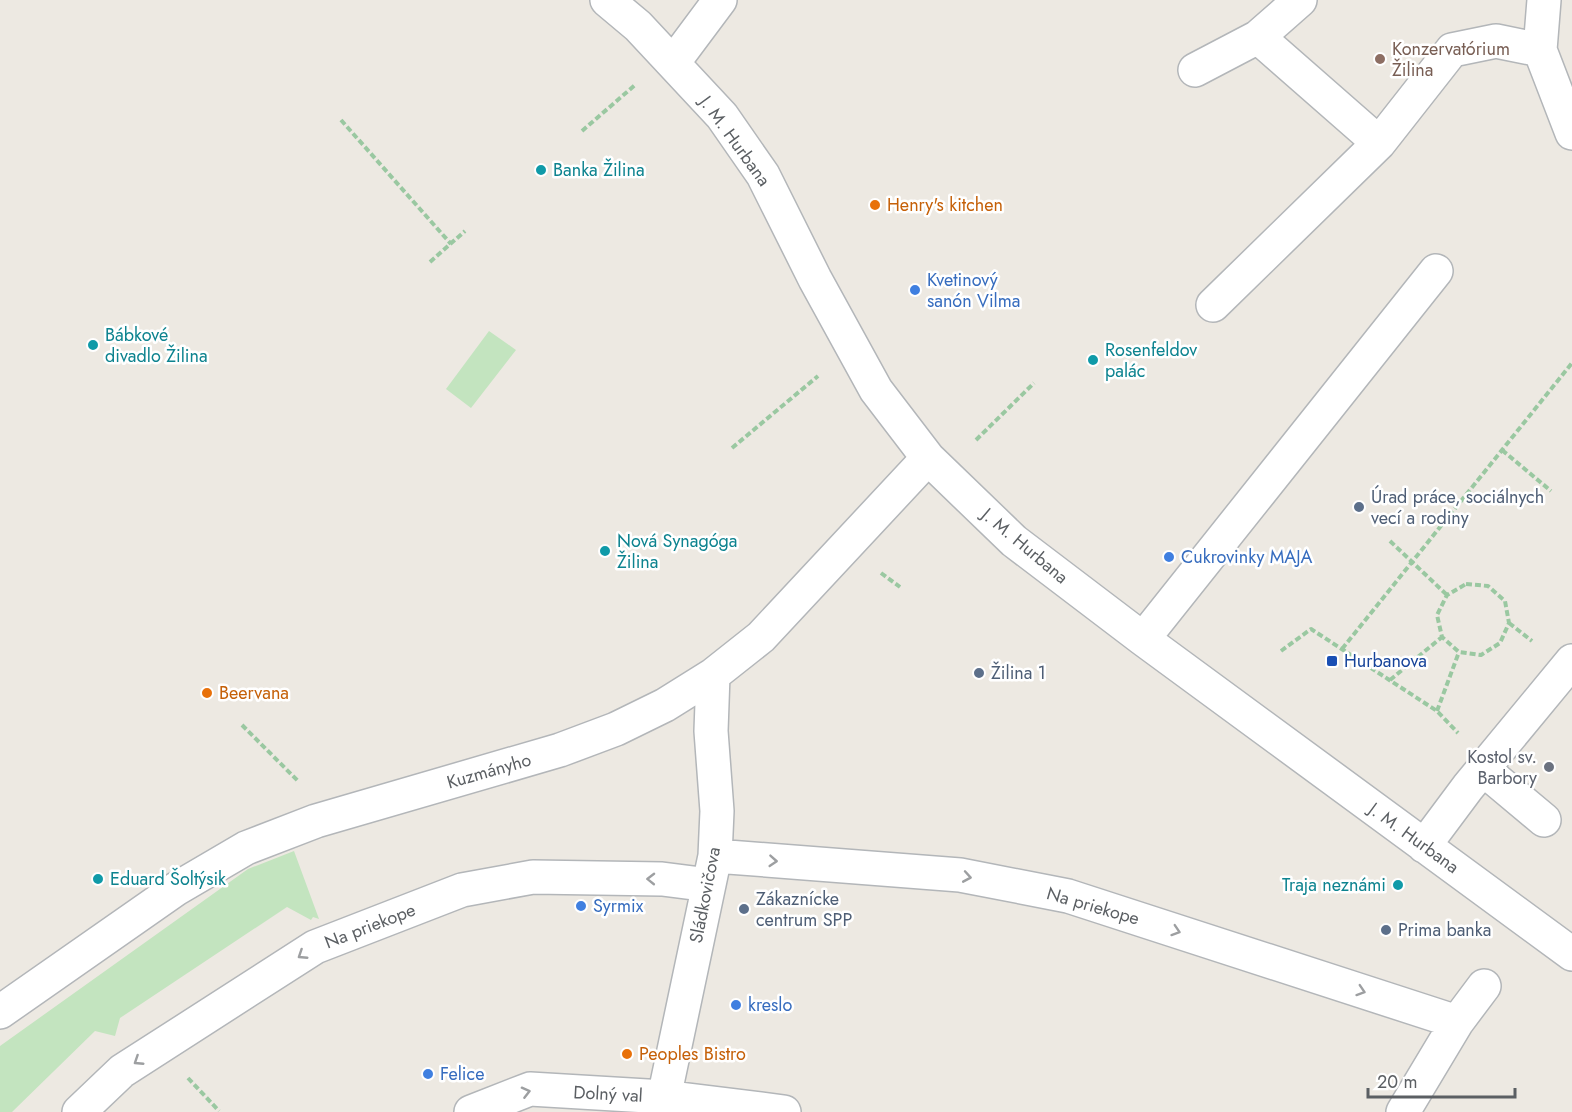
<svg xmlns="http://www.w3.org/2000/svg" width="1572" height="1112" font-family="Jost,sans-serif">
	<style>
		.green { fill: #c3e4bf }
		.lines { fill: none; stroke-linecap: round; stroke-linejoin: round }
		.minor-casing { stroke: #b3b6b9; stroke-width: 36 }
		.path { stroke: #9ac8a1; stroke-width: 4; stroke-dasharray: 6 3; stroke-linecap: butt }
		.minor { stroke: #fff; stroke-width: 33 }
		.oneway { stroke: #9d9fa1 }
		.education-dot { fill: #8d6e63; stroke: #fff; stroke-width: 2 }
		.culture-dot { fill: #0f9aa8; stroke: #fff; stroke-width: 2 }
		.food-dot { fill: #e8710a; stroke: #fff; stroke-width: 2 }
		.shop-dot { fill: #3f7fe0; stroke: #fff; stroke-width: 2 }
		.service-dot { fill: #5c6f8a; stroke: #fff; stroke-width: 2 }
		.transit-dot { fill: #1a4fb4; stroke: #fff; stroke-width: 2 }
		.worship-dot { fill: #6b7280; stroke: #fff; stroke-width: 2 }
		.labels { text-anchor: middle; stroke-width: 5; stroke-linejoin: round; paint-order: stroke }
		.education-label { font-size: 18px; fill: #785e54; stroke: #fff; text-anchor: start }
		.street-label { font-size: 18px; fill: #5b5f63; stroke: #fff }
		.culture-label { font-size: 18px; fill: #0d838f; stroke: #fff; text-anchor: start }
		.food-label { font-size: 18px; fill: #c56008; stroke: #fff; text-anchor: start }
		.shop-label { font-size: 18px; fill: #366cbe; stroke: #fff; text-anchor: start }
		.service-label { font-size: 18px; fill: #4e5e75; stroke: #fff; text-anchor: start }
		.transit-label { font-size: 18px; fill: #164399; stroke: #fff; text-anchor: start }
		.worship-label { font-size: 18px; fill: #5b616d; stroke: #fff; text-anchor: end }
	</style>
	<rect width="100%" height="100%" fill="#ede9e2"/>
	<path class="green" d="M489 331 516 350 471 408 446 389Z
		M294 851 319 919 313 917 311 920 287 907 120 1018 115 1036 95 1031 12 1112H0V1046L248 869Z"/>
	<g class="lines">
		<defs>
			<path id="minor" d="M607 0 638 26 722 116 763 175 815 279 876 390 928 458 1014 541 1143 639 1572 954
				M1544 0 1540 50 1572 133
				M1258 37 1379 143
				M673 63 720 0
				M1195 70 1258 37 1300 0
				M1213 305 1379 143 1452 50 1496 41 1540 50
				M1143 639 1436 271
				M1483 769 1544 820
				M1424 846 1468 787 1572 661
				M715 856 960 875 1068 896 1457 1022
				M0 1012 176 889 246 848 316 821 560 750 616 729 665 705 713 675 761 637 928 458
				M79 1112 122 1071 315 947 462 890 533 877 662 879 709 885
				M471 1112 530 1089 664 1097 784 1112
				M661 1112 715 856 717 811 711 731 713 675
				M1403 1112 1457 1022 1484 986"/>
		</defs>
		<use href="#minor" class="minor-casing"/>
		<path class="path" d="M341 120 451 244
			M582 131 635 85
			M430 262 465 231
			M976 440 1034 383
			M732 448 818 376
			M1502 450 1551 491
			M1390 541 1447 595
			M881 573 900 587
			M1466 584 1488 586 1505 601 1509 623 1500 643 1481 655 1459 652 1442 637 1437 615 1447 595Z
			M1509 623 1532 641
			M1342 649 1572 363
			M1281 651 1311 629 1437 711 1458 733
			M1390 680 1442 637
			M1437 711 1459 652
			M242 725 299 782
			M188 1078 219 1111"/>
		<use href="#minor" class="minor"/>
	</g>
	<defs><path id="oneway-chevron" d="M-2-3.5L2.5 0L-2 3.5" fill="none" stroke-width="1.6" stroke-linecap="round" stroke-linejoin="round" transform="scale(1.5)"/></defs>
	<g class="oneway">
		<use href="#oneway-chevron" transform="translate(773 861) rotate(4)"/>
		<use href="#oneway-chevron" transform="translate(967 877) rotate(10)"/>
		<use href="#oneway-chevron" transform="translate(651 879) rotate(-179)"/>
		<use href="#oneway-chevron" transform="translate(1176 931) rotate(18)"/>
		<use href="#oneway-chevron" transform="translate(302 955) rotate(147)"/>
		<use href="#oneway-chevron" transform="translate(1361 991) rotate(18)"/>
		<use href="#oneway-chevron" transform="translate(138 1061) rotate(147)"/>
		<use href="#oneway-chevron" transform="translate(526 1092) rotate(-14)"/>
	</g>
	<circle class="education-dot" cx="1380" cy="59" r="6"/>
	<g class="culture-dot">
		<circle cx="541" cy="170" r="6"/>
		<circle cx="93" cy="345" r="6"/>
		<circle cx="1093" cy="360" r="6"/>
		<circle cx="605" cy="551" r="6"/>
		<circle cx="98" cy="879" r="6"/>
		<circle cx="1398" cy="885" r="6"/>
	</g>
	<g class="food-dot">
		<circle cx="875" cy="205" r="6"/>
		<circle cx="207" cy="693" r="6"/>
		<circle cx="627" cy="1054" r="6"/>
	</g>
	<g class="shop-dot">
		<circle cx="915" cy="290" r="6"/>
		<circle cx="1169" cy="557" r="6"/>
		<circle cx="581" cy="906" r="6"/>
		<circle cx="736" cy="1005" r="6"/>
		<circle cx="428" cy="1074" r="6"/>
	</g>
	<g class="service-dot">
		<circle cx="1359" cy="507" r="6"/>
		<circle cx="979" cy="673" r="6"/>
		<circle cx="744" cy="909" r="6"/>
		<circle cx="1386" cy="930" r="6"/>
	</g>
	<rect class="transit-dot" x="1326" y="655" width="12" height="12" rx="3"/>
	<circle class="worship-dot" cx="1549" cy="767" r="6"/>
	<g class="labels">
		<g class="education-label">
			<text x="1392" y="55">Konzervatórium<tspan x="1392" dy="21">Žilina</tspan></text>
		</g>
		<g class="street-label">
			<text transform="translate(735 141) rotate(54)" y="6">J. M. Hurbana</text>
			<text transform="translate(1025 546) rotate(40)" y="6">J. M. Hurbana</text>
			<text transform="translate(489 771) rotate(-16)" y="6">Kuzmányho</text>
			<text transform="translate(1414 838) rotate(36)" y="6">J. M. Hurbana</text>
			<text transform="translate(705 895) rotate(-79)" y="6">Sládkovičova</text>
			<text transform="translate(1093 906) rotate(16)" y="6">Na priekope</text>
			<text transform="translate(370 926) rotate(-21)" y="6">Na priekope</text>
			<text transform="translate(608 1094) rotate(3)" y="6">Dolný val</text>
		</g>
		<g class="culture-label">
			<text x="553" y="176">Banka Žilina</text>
			<text x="105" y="341">Bábkové<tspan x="105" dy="21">divadlo Žilina</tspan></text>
			<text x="1105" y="356">Rosenfeldov<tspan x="1105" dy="21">palác</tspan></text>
			<text x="617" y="547">Nová Synagóga<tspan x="617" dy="21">Žilina</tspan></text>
			<text x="110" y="885">Eduard Šoltýsik</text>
			<text x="1386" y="891" text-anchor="end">Traja neznámi</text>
		</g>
		<g class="food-label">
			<text x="887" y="211">Henry's kitchen</text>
			<text x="219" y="699">Beervana</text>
			<text x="639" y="1060">Peoples Bistro</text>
		</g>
		<g class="shop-label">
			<text x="927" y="286">Kvetinový<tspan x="927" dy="21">sanón Vilma</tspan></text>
			<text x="1181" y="563">Cukrovinky MAJA</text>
			<text x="593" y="912">Syrmix</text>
			<text x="748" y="1011">kreslo</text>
			<text x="440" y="1080">Felice</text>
		</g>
		<g class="service-label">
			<text x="1371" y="503">Úrad práce, sociálnych<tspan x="1371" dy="21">vecí a rodiny</tspan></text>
			<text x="991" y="679">Žilina 1</text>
			<text x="756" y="905">Zákaznícke<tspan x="756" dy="21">centrum SPP</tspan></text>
			<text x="1398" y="936">Prima banka</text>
		</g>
		<g class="transit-label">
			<text x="1344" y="667">Hurbanova</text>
		</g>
		<g class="worship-label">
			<text x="1537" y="763">Kostol sv.<tspan x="1537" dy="21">Barbory</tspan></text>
		</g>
	</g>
	<path d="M1368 1088v9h147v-9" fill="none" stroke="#5b5f63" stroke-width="3"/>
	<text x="1377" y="1088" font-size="18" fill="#5b5f63" stroke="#ffffff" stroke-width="4.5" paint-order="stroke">20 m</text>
</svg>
